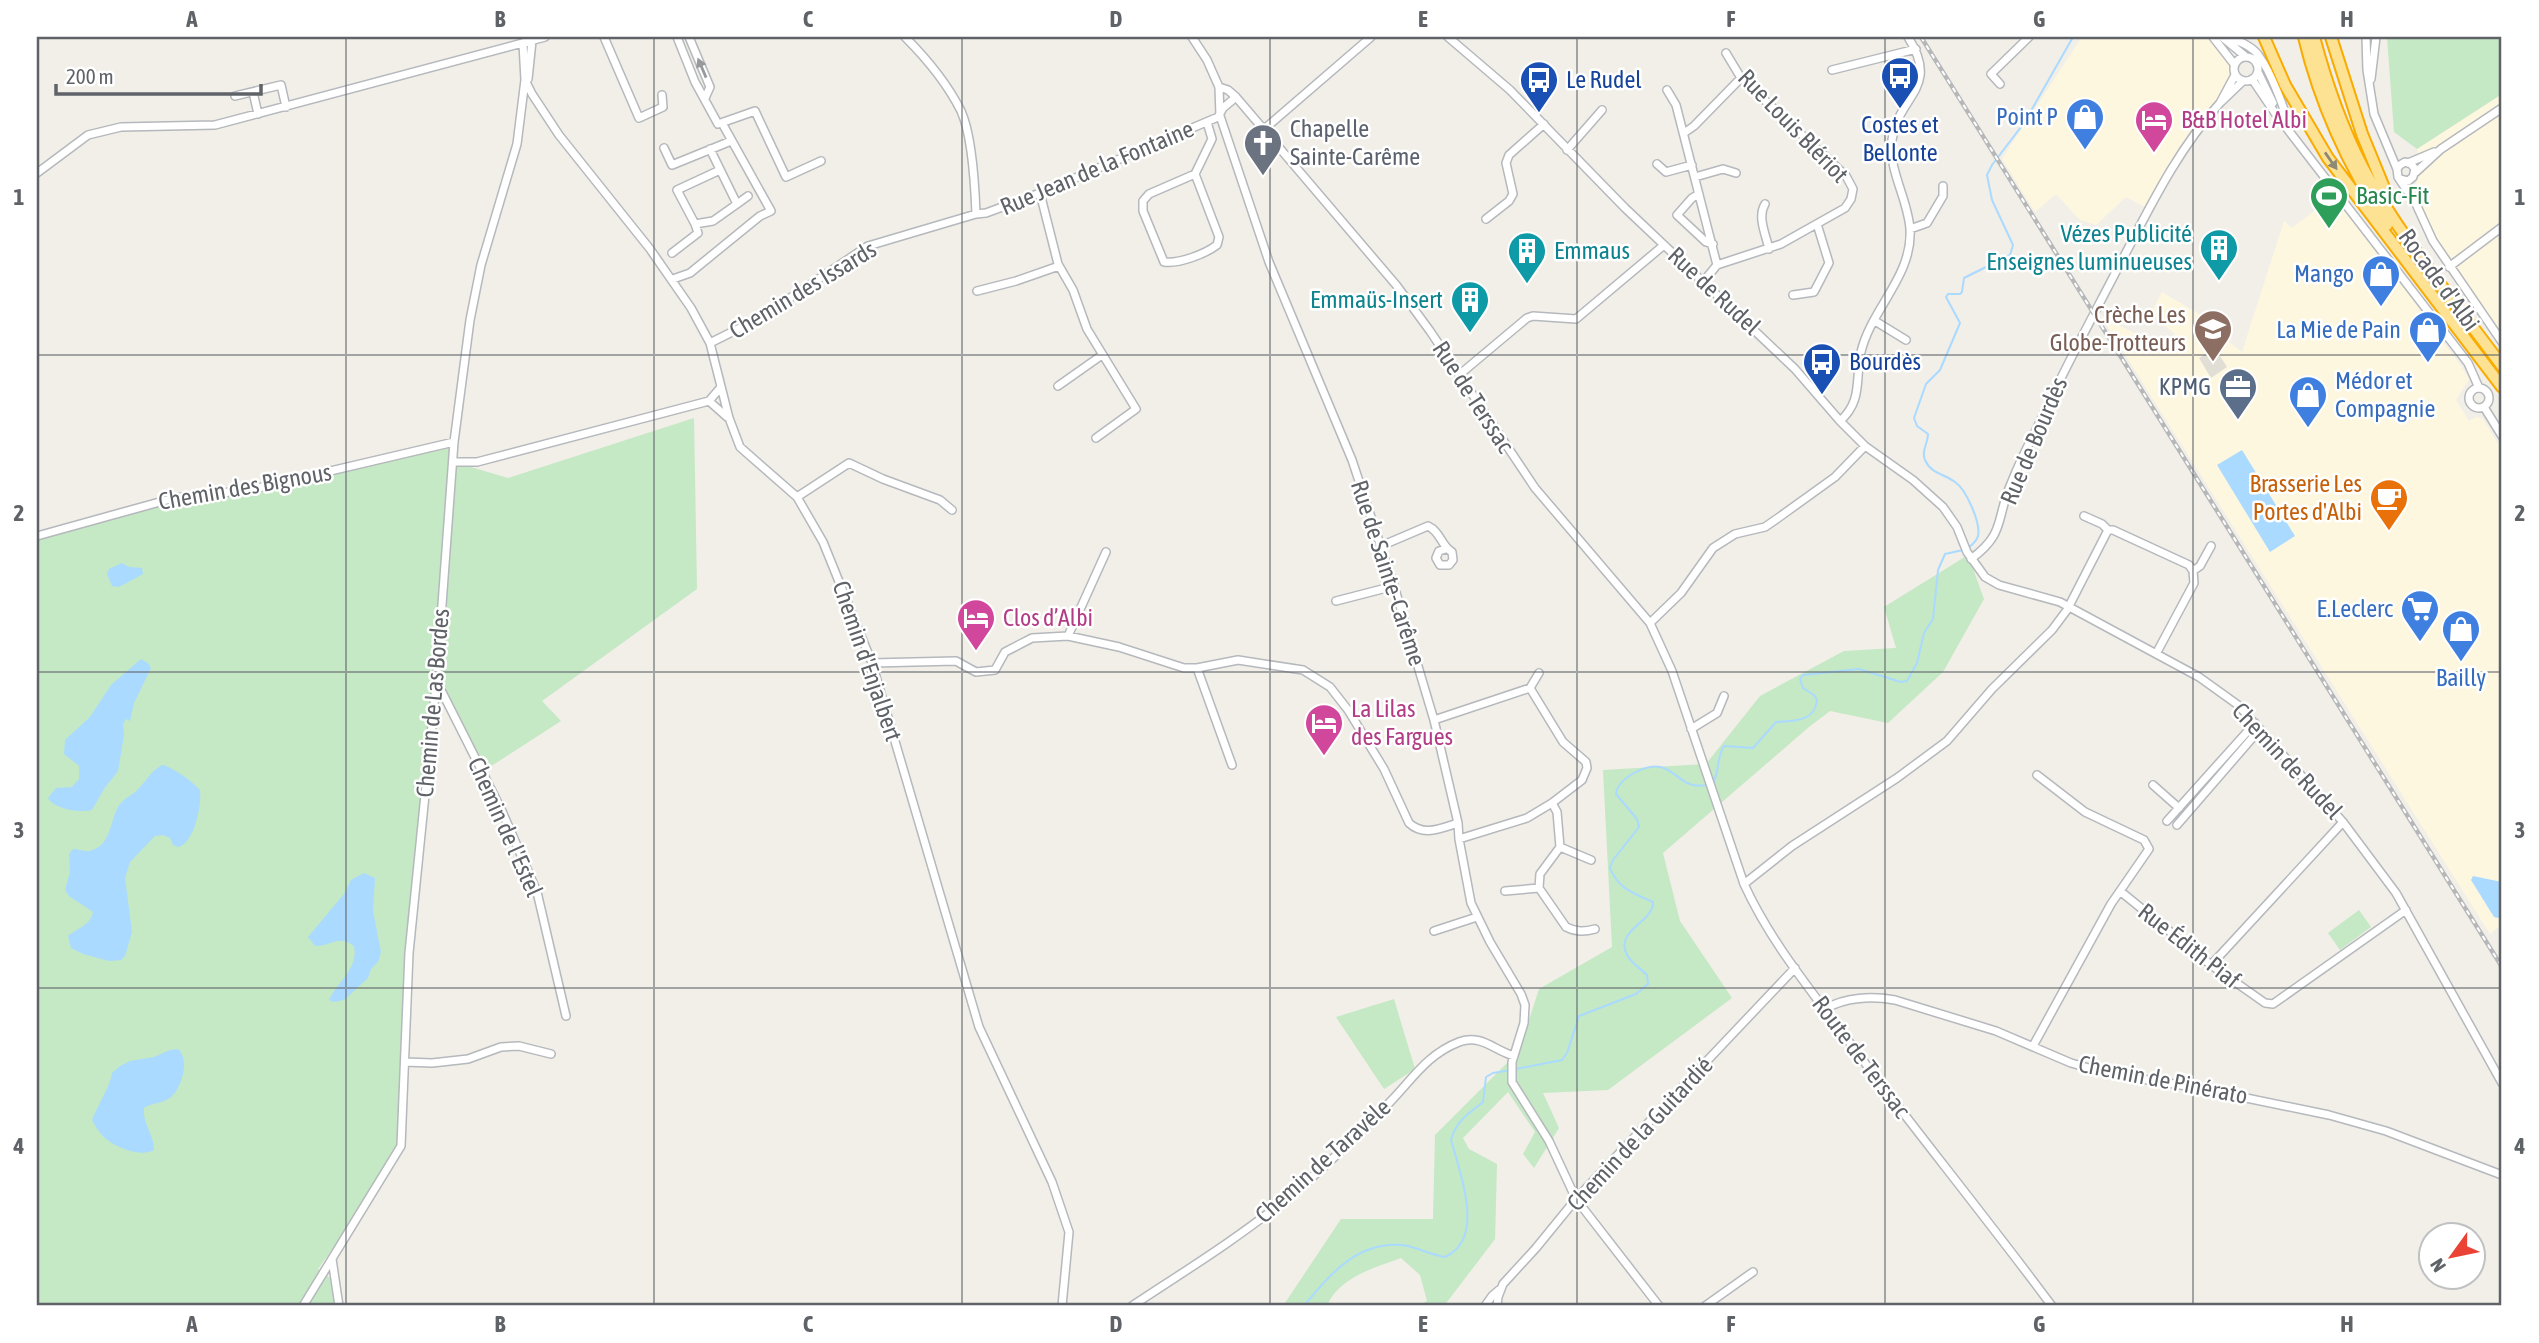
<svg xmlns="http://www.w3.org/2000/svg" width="2539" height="1343" font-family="'Asap Condensed',sans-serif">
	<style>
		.commercial { fill: #fef7e0 }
		.education { fill: #e1ded6 }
		.green { fill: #c5e8c5 }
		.water { fill: #aadaff }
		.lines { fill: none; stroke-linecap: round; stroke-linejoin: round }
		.stream { stroke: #aadaff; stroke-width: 2 }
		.minor-casing { stroke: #b5b8bc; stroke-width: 10 }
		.highway-casing { stroke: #f9ab00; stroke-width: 14 }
		.minor { stroke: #fff; stroke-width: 7 }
		.highway { stroke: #fde293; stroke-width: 10 }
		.rail-casing { stroke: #b6b7b8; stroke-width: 4.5 }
		.rail { stroke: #fff; stroke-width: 2; stroke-dasharray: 5; stroke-linecap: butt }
		.oneway { fill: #979a9d }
		.oneway2 { fill: #8e8975 }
		.grid { fill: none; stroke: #5f6368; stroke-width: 2; stroke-opacity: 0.55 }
		.labels { text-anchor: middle; stroke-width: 5; stroke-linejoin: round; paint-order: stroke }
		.transit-label { font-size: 24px; fill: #164399; stroke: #fff; text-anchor: start }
		.shop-label { font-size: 24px; fill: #366cbe; stroke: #fff; text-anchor: end }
		.hotel-label { font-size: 24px; fill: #b23c85; stroke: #fff; text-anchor: start }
		.street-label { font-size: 24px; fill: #5f6368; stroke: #fff }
		.worship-label { font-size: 24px; fill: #5b616d; stroke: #fff; text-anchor: start }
		.leisure-label { font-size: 24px; fill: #27864d; stroke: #fff; text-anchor: start }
		.culture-label { font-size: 24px; fill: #0d838f; stroke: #fff; text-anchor: end }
		.education-label { font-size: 24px; fill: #785e54; stroke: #fff; text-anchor: end }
		.service-label { font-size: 24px; fill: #4e5e75; stroke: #fff; text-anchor: end }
		.food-label { font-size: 24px; fill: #c56008; stroke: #fff; text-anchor: end }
		.neatline { fill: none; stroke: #5f6368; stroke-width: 2.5 }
		.grid-label { font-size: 23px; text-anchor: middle; font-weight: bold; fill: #5f6368 }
	</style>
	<rect width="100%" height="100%" fill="#f1efe8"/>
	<path class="commercial" d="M2082 37H2208L2243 80 2195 138 2145 207 2126 197 2096 225 2080 220 2056 194 2035 212 2002 159Z
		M2502 94V337L2430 230 2420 208 2415 186 2421 171 2417 149Z
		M2335 195 2461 366 2469 379 2456 400 2469 421 2476 417 2483 419 2502 450V924L2490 934 2100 315 2164 349 2175 334 2151 314 2162 292 2232 334 2229 342 2242 352 2284 221 2292 228Z"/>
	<path class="education" d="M2215 348 2227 367 2211 378 2199 358Z"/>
	<path class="green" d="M2387 37H2502V94L2417 149 2394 132Z
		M694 418 697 589 542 701 561 721 482 772 437 688 409 953 401 1146 376 1187 318 1269 330 1278 334 1306H37V536L146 505 249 490 454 442V462L508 478Z
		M1968 555 1984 599 1943 672 1888 723 1830 711 1809 727 1663 853 1680 921 1732 998 1608 1090 1543 1093 1559 1128 1534 1168 1523 1154 1535 1132 1508 1092 1463 1138 1469 1149 1497 1164 1495 1239 1444 1306H1419L1427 1301 1420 1275 1401 1258C1374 1268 1339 1277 1327 1306H1283L1341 1219H1433L1435 1135 1519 1051 1539 989 1612 947 1603 770 1706 764 1760 696 1844 651 1896 648 1884 607Z
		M2359 910 2371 927 2340 950 2328 933Z
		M1394 999 1415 1069 1384 1089 1336 1017Z"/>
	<path class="water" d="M2242 450 2295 536 2270 552 2217 465Z
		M122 563 129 567 142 568 143 574 119 587 112 586 107 574 109 569Z
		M141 659 148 663 151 668 134 703 130 721 126 719 123 724 124 735 118 771 104 789 92 810C80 813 54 809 48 798L56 788 72 787 79 779V766L64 754 65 740 90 717 111 685Z
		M162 765C171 766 193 782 200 790 202 805 194 844 178 847L173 845 170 838 163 835 155 836 130 862 125 878 132 932 125 956 121 960 109 961 83 954 71 948 68 936C77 928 90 926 93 912L69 896 65 890 70 872 69 854 73 849C78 849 85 852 89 851 111 847 110 821 118 807 122 800 129 797 135 792 146 783 148 773 162 765Z
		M364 873 375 878 373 911 381 952 378 962 371 969 368 978 344 1000 334 1002 329 1000C337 982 359 968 354 946 339 934 331 946 315 946L308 937 344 894 351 880Z
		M2473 876 2502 882V915L2498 918 2494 917 2471 880Z
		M178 1049C190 1060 182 1087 171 1097 163 1104 153 1102 144 1108 142 1124 154 1134 154 1150 140 1158 113 1147 102 1135 98 1131 95 1125 92 1120 97 1107 111 1084 112 1073L120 1066 130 1061 154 1057 170 1050Z"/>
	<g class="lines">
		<path class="stream" d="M1968 548C1972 545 1977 541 1978 536 1981 523 1966 489 1955 482 1945 474 1931 474 1925 460 1921 451 1928 443 1928 434L1917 426 1914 418 1926 384 1940 370 1960 323 1946 297 1948 294H1960L1962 292 1964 278 2010 255 2013 245 1992 200 1987 175 1992 165 2024 123 2073 37
			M1712 784C1720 774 1716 757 1724 746L1753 748 1776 722C1793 721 1815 722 1817 700L1814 695 1803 688 1800 679 1803 675 1859 669 1901 682 1907 681 1917 663 1924 633 1933 619 1938 570 1945 554 1963 550
			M1516 1069 1562 1060 1567 1053 1579 1016 1636 994 1648 984 1647 975C1641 969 1631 963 1627 955 1614 930 1654 922 1653 902 1635 894 1618 889 1610 868L1613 860 1639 827 1637 819 1616 794C1617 784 1625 778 1634 773 1674 751 1675 792 1706 785
			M1304 1306C1330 1273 1361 1238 1408 1246 1420 1249 1432 1255 1445 1257 1486 1239 1460 1173 1451 1140 1456 1121 1468 1114 1483 1102L1486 1077 1493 1073 1511 1070"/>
		<defs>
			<path id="minor" d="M604 37 639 118 663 107 662 95
				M677 37 695 82 718 124 755 111 786 177 821 161
				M689 37 710 87 705 98
				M905 37C927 59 947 83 961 111 972 135 975 187 976 214L986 213 1040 193 1218 117 1223 108 1236 97
				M1192 37 1207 60 1219 87 1228 90 1236 97 1397 286 1430 331 1535 488 1650 623 1672 671 1744 884C1770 941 1810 989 1847 1039 1914 1129 1985 1216 2052 1306
				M1448 37 1510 90 1625 208 1795 369 1840 421 1865 446 1913 480 1943 507 1957 527 1967 552 1985 577 1999 585 2060 602 2199 677 2238 705 2343 822 2396 893 2502 1083
				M2213 37 2234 64
				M2222 37 2245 56
				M2226 37C2237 40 2252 46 2259 56 2271 72 2285 110 2290 129
				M2366 37 2367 70 2374 114 2397 169
				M523 44 525 80 532 94 559 135 650 249 691 308 710 343 729 418 740 447 797 497 823 542 872 663 979 1027 1052 1182 1069 1232 1062 1306
				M2234 69a12 12 0 1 1 24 0a12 12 0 1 1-24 0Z
				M1832 70 1916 49
				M2258 72 2273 103
				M2235 75 2220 103 2243 81
				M528 79 532 41
				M2252 79 2275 113 2468 363 2479 388
				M2371 79 2376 37
				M2000 84 1991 74 2029 37
				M1219 87 1220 116 1269 262 1352 460 1394 586 1434 720 1458 823 1459 839 1471 903 1490 942 1521 994 1525 1005 1524 1023 1512 1062V1082L1549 1141 1576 1199 1659 1306
				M1667 90 1676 105 1717 265
				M253 92 258 114
				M235 96 281 85 286 107
				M1262 131 1371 37
				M1684 133 1694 126 1741 78
				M664 148 672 165 731 141
				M710 149 737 204 713 221 695 224 677 190 720 170
				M1567 150 1602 110
				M2408 163 2434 152
				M1657 164 1666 172 1692 165
				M2416 172 2441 149 2502 108
				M37 173 88 135 121 127 215 125 545 37
				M1195 174 1219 237 1217 245C1205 254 1179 264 1164 262L1143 211V201L1149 194 1195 174 1212 139 1207 122
				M1695 177 1723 169 1736 173
				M2401 179 2408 181 2413 177 2415 169 2411 164 2405 162 2400 165 2397 169 2398 177 2416 204 2433 241 2502 342
				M1040 193 1058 264 1073 290 1087 329 1136 409 1096 438
				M1699 194 1692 198 1677 215 1706 242 1713 244
				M737 204 748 196
				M1765 204C1757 217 1766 235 1769 249
				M1486 219 1509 201 1513 194 1506 163 1509 155 1544 124
				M1910 229 1927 223 1943 196V186
				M672 253 698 233 695 224
				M2449 267 2502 227
				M673 279 690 273 760 216 771 211 722 123
				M1703 282 1717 265 1781 244 1845 208 1851 199 1853 189 1846 176 1741 78 1726 53
				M977 291 1016 281 1059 266
				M1793 295 1814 292 1829 263 1817 224
				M1875 321 1906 340
				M710 343 760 318 868 246 976 214
				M1459 375 1527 318 1533 316 1576 319 1664 245
				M1058 386 1102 355
				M2469 398a10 10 0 1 1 20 0a10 10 0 1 1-20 0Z
				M709 401 727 417
				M2484 407 2502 436
				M1840 421C1863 401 1855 379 1861 352 1871 309 1913 276 1910 229 1908 199 1888 170 1892 140 1898 95 1941 89 1908 37
				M454 462H477L709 401 721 387
				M797 497 849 463 883 479 940 500 952 510
				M2084 516 2102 524 2108 530
				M37 536 174 498 249 490 454 442
				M1381 546 1428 526C1441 532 1441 546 1452 552L1453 560 1449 565H1440L1436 558 1439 551 1446 549
				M1971 559C2005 534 1996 520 2010 486 2018 466 2027 447 2037 428 2062 373 2091 320 2119 266 2149 209 2177 150 2220 103
				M2193 571 2200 566 2211 546
				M1336 601 1394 586
				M1650 623 1681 593 1713 548 1735 534 1765 527 1778 518 1835 477 1865 446
				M1068 636 1106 552
				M872 663 956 661 976 672 995 670 1005 652 1032 638 1068 636 1119 647 1184 668H1197L1238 660 1303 670 1330 687 1348 710 1384 769 1409 823C1424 837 1441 828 1458 823
				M1197 668 1232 765
				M436 686 442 692 501 809 537 892 566 1016
				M1434 720 1530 688
				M1691 729 1717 713 1724 696
				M2153 785 2179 808
				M1552 803 1557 812 1560 847 1540 874 1539 888 1566 927C1576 932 1584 932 1595 929
				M2167 821 2255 723
				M2177 825 2260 729
				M1459 839 1527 818 1552 803 1582 780 1587 768 1586 762 1563 742 1530 688 1539 673
				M1560 847 1591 860
				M1744 884 1792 846 1897 778 1947 741 1992 689 2052 630 2067 610 2108 530H2113L2189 565 2193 571 2194 583 2156 654
				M1505 891 1539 888
				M2120 891 2211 965 2265 1003 2273 1004 2406 910
				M1434 931 1477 917
				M2211 965 2343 822
				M1825 1009C1845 997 1872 996 1895 1000L1996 1031 2071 1063 2110 1074 2193 1087 2329 1115 2386 1131 2502 1175
				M2033 1046 2111 904 2149 849 2144 840 2085 812 2037 775
				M405 1062 432 1063 468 1059 501 1047 519 1046 551 1054
				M332 1259 339 1306
				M303 1306 401 1146 409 953 436 686 454 442 470 320 481 265 517 144 525 80
				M1132 1306C1185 1271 1240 1237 1290 1196 1326 1167 1359 1134 1391 1101 1413 1078 1428 1054 1459 1042 1482 1034 1493 1050 1514 1056
				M1485 1306 1492 1296 1499 1290
				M1497 1306 1498 1297 1503 1284 1536 1248 1576 1199 1795 968
				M1705 1306 1753 1272"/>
			<path id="highway" d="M2264 37 2285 85 2328 158 2502 387
				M2304 37C2320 104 2349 167 2387 225
				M2314 37C2326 82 2341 126 2363 168 2401 239 2455 302 2502 366
				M2331 37 2362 134 2387 195"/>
		</defs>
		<use href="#minor" class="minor-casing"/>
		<use href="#highway" class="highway-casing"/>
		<use href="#minor" class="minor"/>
		<use href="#highway" class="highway"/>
		<defs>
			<path id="rail" d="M1921 37 2502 967"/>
		</defs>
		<use href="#rail" class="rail-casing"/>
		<use href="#rail" class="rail"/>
	</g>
	<defs><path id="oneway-solid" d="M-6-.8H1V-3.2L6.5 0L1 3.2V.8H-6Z" transform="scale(1.75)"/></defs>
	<use class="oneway" href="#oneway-solid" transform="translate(702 68) rotate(-113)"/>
	<use class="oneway2" href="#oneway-solid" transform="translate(2331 161) rotate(55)"/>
	<path class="grid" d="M346 37V1306M654 37V1306M962 37V1306M1270 37V1306M1577 37V1306M1885 37V1306M2193 37V1306M37 355H2502M37 672H2502M37 988H2502"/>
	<defs>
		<symbol id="bus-pin" viewBox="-11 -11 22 30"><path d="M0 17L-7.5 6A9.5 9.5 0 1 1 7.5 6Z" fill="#1a4fb4" stroke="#fff"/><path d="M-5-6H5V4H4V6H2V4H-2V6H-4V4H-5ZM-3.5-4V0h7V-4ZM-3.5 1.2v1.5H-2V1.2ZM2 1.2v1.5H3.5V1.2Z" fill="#fff"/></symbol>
		<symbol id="shop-pin" viewBox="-11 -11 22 30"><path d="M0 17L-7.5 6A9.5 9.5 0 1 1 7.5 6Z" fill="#3f7fe0" stroke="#fff"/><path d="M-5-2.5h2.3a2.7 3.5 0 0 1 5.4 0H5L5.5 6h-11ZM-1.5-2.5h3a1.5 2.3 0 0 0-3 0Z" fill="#fff"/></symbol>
		<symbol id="hotel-pin" viewBox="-11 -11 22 30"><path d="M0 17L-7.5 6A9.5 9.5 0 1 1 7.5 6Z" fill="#d1479c" stroke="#fff"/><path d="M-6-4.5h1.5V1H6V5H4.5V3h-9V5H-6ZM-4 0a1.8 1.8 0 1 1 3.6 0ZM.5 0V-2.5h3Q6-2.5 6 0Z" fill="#fff"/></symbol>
		<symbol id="church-pin" viewBox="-11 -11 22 30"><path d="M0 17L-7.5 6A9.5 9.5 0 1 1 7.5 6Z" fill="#6b7280" stroke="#fff"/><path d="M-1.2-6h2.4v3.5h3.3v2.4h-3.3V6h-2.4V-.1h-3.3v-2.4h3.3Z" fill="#fff"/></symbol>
		<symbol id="stadium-pin" viewBox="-11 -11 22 30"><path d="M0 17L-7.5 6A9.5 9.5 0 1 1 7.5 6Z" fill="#2e9e5b" stroke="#fff"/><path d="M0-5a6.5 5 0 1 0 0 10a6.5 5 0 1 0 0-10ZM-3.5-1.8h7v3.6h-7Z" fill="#fff"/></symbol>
		<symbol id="building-pin" viewBox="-11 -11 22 30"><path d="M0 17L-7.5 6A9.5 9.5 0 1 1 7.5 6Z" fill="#0f9aa8" stroke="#fff"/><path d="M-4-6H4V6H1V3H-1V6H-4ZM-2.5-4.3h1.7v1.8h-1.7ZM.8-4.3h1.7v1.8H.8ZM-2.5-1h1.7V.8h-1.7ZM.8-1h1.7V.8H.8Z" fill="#fff"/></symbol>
		<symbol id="school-pin" viewBox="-11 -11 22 30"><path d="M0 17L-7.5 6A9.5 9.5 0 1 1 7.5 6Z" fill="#8d6e63" stroke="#fff"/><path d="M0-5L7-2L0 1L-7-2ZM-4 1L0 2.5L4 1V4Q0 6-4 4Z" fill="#fff"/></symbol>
		<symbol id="office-pin" viewBox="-11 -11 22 30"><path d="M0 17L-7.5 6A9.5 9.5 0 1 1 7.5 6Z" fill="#5c6f8a" stroke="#fff"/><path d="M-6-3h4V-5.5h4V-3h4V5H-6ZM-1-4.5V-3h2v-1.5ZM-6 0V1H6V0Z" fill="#fff"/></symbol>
		<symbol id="cafe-pin" viewBox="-11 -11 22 30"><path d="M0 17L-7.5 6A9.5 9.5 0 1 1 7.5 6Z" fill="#e8710a" stroke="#fff"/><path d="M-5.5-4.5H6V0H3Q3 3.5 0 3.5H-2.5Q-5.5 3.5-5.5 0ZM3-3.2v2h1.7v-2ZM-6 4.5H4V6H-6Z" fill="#fff"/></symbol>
		<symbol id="supermarket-pin" viewBox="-11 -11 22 30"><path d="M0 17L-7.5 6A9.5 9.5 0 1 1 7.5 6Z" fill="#3f7fe0" stroke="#fff"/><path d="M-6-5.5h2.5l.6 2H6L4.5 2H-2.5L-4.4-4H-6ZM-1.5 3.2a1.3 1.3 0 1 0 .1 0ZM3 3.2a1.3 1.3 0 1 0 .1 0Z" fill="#fff"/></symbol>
	</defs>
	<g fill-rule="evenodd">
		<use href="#bus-pin" x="1878" y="54" width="44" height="60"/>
		<use href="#bus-pin" x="1517" y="58" width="44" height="60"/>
		<use href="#shop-pin" x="2063" y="95" width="44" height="60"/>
		<use href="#hotel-pin" x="2132" y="98" width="44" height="60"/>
		<use href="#church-pin" x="1241" y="121" width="44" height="60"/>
		<use href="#stadium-pin" x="2307" y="174" width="44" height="60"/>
		<use href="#building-pin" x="2197" y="226" width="44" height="60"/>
		<use href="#building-pin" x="1505" y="229" width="44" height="60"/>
		<use href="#shop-pin" x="2359" y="252" width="44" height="60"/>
		<use href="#building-pin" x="1448" y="278" width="44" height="60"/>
		<use href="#school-pin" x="2191" y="307" width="44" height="60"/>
		<use href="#shop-pin" x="2406" y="308" width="44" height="60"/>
		<use href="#bus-pin" x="1800" y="340" width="44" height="60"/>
		<use href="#office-pin" x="2216" y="365" width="44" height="60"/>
		<use href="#shop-pin" x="2286" y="373" width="44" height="60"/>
		<use href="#cafe-pin" x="2367" y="476" width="44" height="60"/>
		<use href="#supermarket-pin" x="2398" y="587" width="44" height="60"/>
		<use href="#hotel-pin" x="954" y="596" width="44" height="60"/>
		<use href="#shop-pin" x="2439" y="607" width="44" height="60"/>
		<use href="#hotel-pin" x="1302" y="701" width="44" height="60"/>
	</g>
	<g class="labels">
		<g class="transit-label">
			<text x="1566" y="88">Le Rudel</text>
			<text x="1900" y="133" text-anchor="middle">Costes et<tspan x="1900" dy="28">Bellonte</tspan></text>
			<text x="1849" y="370">Bourdès</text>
		</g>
		<g class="shop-label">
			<text x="2058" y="125">Point P</text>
			<text x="2354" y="282">Mango</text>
			<text x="2401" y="338">La Mie de Pain</text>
			<text x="2335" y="389" text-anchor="start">Médor et<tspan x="2335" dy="28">Compagnie</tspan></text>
			<text x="2393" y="617">E.Leclerc</text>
			<text x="2461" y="686" text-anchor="middle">Bailly</text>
		</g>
		<g class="hotel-label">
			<text x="2181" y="128">B&amp;B Hotel Albi</text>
			<text x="1003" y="626">Clos d’Albi</text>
			<text x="1351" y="717">La Lilas<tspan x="1351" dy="28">des Fargues</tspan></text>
		</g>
		<g class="street-label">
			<text transform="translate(1793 126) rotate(46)" y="8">Rue Louis Blériot</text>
			<text transform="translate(1097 168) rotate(-23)" y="8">Rue Jean de la Fontaine</text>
			<text transform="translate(2439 280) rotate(54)" y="8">Rocade d'Albi</text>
			<text transform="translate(803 290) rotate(-31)" y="8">Chemin des Issards</text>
			<text transform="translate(1714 291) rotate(43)" y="8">Rue de Rudel</text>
			<text transform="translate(1473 397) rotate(57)" y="8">Rue de Terssac</text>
			<text transform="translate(2034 441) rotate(-67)" y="8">Rue de Bourdès</text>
			<text transform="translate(245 487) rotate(-10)" y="8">Chemin des Bignous</text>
			<text transform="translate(1388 573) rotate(72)" y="8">Rue de Sainte-Carême</text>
			<text transform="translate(867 661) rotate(71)" y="8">Chemin d'Enjalbert</text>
			<text transform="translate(433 703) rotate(-85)" y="8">Chemin de Las Bordes</text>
			<text transform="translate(2287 761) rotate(47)" y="8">Chemin de Rudel</text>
			<text transform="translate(505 827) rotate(66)" y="8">Chemin de l'Estel</text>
			<text transform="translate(2189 946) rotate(38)" y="8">Rue Édith Piaf</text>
			<text transform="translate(1861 1057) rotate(53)" y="8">Route de Terssac</text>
			<text transform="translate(2163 1080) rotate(11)" y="8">Chemin de Pinérato</text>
			<text transform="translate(1640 1134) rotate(-47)" y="8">Chemin de la Guitardié</text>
			<text transform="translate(1323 1161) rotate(-42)" y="8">Chemin de Taravèle</text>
		</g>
		<g class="worship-label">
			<text x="1290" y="137">Chapelle<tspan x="1290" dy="28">Sainte-Carême</tspan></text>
		</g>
		<g class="leisure-label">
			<text x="2356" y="204">Basic-Fit</text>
		</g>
		<g class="culture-label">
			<text x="2192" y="242">Vézes Publicité<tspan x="2192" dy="28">Enseignes luminueuses</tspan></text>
			<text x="1554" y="259" text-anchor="start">Emmaus</text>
			<text x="1443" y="308">Emmaüs-Insert</text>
		</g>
		<g class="education-label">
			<text x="2186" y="323">Crèche Les<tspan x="2186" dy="28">Globe-Trotteurs</tspan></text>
		</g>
		<g class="service-label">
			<text x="2211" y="395">KPMG</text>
		</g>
		<g class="food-label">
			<text x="2362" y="492">Brasserie Les<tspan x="2362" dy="28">Portes d'Albi</tspan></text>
		</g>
	</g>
	<rect width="2539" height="1343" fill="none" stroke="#ffffff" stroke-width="77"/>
	<g transform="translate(2452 1256) rotate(237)"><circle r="33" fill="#ffffff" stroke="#bfc1c3" stroke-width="2"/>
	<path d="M0-5L12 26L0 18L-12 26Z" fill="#ea4335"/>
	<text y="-10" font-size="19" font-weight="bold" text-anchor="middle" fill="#5f6368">N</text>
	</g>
	<path d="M56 84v10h205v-10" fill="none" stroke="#5f6368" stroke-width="3.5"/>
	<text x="66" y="84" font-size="21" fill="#5f6368" stroke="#ffffff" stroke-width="5" paint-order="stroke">200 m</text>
	<rect x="38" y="38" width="2462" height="1266" class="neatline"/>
	<g class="grid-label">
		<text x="192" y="27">A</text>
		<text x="500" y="27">B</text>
		<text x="808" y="27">C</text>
		<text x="1116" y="27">D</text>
		<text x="1423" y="27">E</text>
		<text x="1731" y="27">F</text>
		<text x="2039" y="27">G</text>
		<text x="2347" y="27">H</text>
		<text x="19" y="205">1</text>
		<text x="2520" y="205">1</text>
		<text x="19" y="521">2</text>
		<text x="2520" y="521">2</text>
		<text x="19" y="838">3</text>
		<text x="2520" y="838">3</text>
		<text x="19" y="1154">4</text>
		<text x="2520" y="1154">4</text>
		<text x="192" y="1332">A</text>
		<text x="500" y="1332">B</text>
		<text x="808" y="1332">C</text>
		<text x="1116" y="1332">D</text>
		<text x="1423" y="1332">E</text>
		<text x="1731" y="1332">F</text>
		<text x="2039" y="1332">G</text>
		<text x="2347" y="1332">H</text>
	</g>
</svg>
